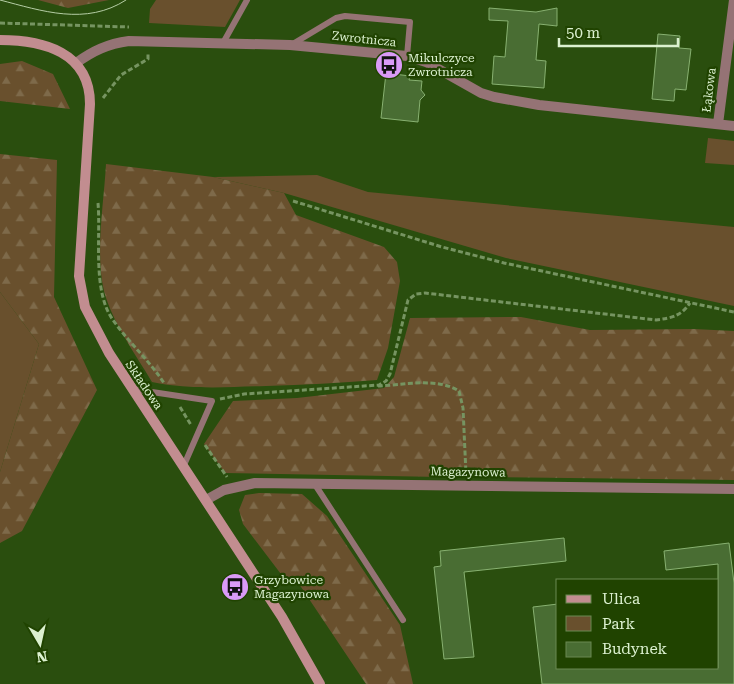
<svg xmlns="http://www.w3.org/2000/svg" width="734" height="684" font-family="'Roboto Serif',serif">
	<style>
		.green { fill: #69502d }
		.forest { fill: url(#forest-firs) }
		.building { fill: #496d33; stroke: #88b171 }
		.lines { fill: none; stroke-linecap: round; stroke-linejoin: round }
		.path { stroke: #769461; stroke-width: 3; stroke-dasharray: 5 2.5; stroke-linecap: butt }
		.lane { stroke: #957375; stroke-width: 6 }
		.street { stroke: #957375; stroke-width: 10 }
		.secondary { stroke: #c28d90; stroke-width: 10 }
		.tram { stroke: #b5cda5; stroke-width: 1 }
		.labels { text-anchor: middle; stroke-width: 4.5; stroke-linejoin: round; paint-order: stroke }
		.street-label { font-size: 12px; fill: #dcf1d0; stroke: #204300 }
		.poi-label { font-size: 12px; fill: #dcf1d0; stroke: #204300; text-anchor: start }
	</style>
	<defs>
		<pattern id="forest-firs" width="22" height="20" patternUnits="userSpaceOnUse" patternTransform="scale(1.25)"><rect width="22" height="20" fill="#69502d"/><path d="M5 1l3.5 6h-7zM16 11l3.5 6h-7z" fill="#7e6a4a"/></pattern>
	</defs>
	<rect width="100%" height="100%" fill="#2a4e0e"/>
	<path class="green" d="M156 0H240L225 27 149 23 150 9Z
		M708 138 734 141V165L705 163Z
		M317 175 368 192 734 227V306L506 258 284 193 213 177Z
		M0 292 39 344 0 472Z"/>
	<path class="forest" d="M38 0H109L68 8Z
		M22 61 53 74 70 109 0 101V64Z
		M0 154 57 160 54 297 97 390 22 531 0 543V472L39 344 0 292Z
		M106 164 213 177 284 193 296 215 384 247 397 262 400 281 388 348 377 380C340 383 303 385 266 386 227 387 191 390 152 382 135 353 113 324 104 291 95 254 104 202 106 164Z
		M521 317 590 330 694 329 734 331V480L489 477 481 468 458 467 441 477 225 473 204 444 233 401 297 398 384 388 394 377 410 318Z
		M259 493 302 494 327 516 400 625 413 684H366L299 584 287 582 243 524 239 510 245 495Z"/>
	<path class="building" d="M489 8 536 12 557 8V26L539 24 536 60 546 61 544 88 492 84 494 56 505 57 508 21 489 20Z
		M658 34 680 36 679 48 691 49 686 90 675 89 674 101 652 99Z
		M386 73 410 76 409 80 422 81 421 90 425 95 420 100 418 122 381 118Z
		M564 538 566 561 464 572 474 657 444 659 434 567 441 566 440 551Z
		M729 543 734 583V684H542L533 607 558 604V668H718V564L666 570 664 551Z"/>
	<g class="lines">
		<path class="path" d="M0 23 129 27
			M103 98 121 75 148 59V53
			M293 201 442 247 504 263 734 312
			M98 203C101 237 92 291 113 320 129 343 149 360 164 383
			M378 386C403 385 437 377 459 391L463 408 466 474
			M220 399 244 394 379 385 386 381 390 374 408 300 416 294 425 293 656 320C672 318 681 316 690 303
			M180 407 191 425
			M205 445 227 477"/>
		<path class="lane" d="M223 43 247 0
			M291 45 336 18 345 16 410 22 407 56
			M132 389 212 401 184 465
			M314 483 403 620"/>
		<path class="street" d="M76 63C93 51 107 44 129 41L290 45 407 56 426 62 481 93 494 97 539 105 734 126
			M718 124 734 0
			M206 500 224 490 255 483 734 489"/>
		<path class="secondary" d="M0 40C43 40 90 52 90 104L79 276 85 307 109 353 282 617 320 684"/>
		<path class="tram" d="M0 0C42 11 86 26 126 0"/>
	</g>
	<defs>
		<symbol id="bus-disc" viewBox="-11 -11 22 22"><circle r="9.5" fill="#da9af7" stroke="#204300"/><path d="M-5-6H5V4H4V6H2V4H-2V6H-4V4H-5ZM-3.5-4V0h7V-4ZM-3.5 1.2v1.5H-2V1.2ZM2 1.2v1.5H3.5V1.2Z" fill="#111"/></symbol>
	</defs>
	<g fill-rule="evenodd">
		<use href="#bus-disc" x="373" y="49" width="32" height="32"/>
		<use href="#bus-disc" x="219" y="571" width="32" height="32"/>
	</g>
	<g class="labels">
		<g class="street-label">
			<text transform="translate(364 39) rotate(6)" y="4">Zwrotnicza</text>
			<text transform="translate(709 90) rotate(-83)" y="4">Łąkowa</text>
			<text transform="translate(144 385) rotate(56)" y="4">Składowa</text>
			<text transform="translate(468 472) rotate(1)" y="4">Magazynowa</text>
		</g>
		<g class="poi-label">
			<text x="408" y="62">Mikulczyce<tspan x="408" dy="14">Zwrotnicza</tspan></text>
			<text x="254" y="584">Grzybowice<tspan x="254" dy="14">Magazynowa</tspan></text>
		</g>
	</g>
	<rect x="556" y="579" width="162" height="90" fill="#204300" stroke="#6b8953"/>
	<rect x="566" y="595" width="25" height="8" fill="#c28d90" stroke="#6b8953"/>
	<text x="602" y="604" font-size="15" fill="#dcf1d0">Ulica</text>
	<rect x="566" y="616" width="25" height="15" fill="#69502d" stroke="#6b8953"/>
	<text x="602" y="629" font-size="15" fill="#dcf1d0">Park</text>
	<rect x="566" y="642" width="25" height="15" fill="#496d33" stroke="#6b8953"/>
	<text x="602" y="654" font-size="15" fill="#dcf1d0">Budynek</text>
	<g transform="translate(40 644) rotate(171)" stroke="#204300" stroke-width="4" paint-order="stroke">
	<path d="M0-4L9 19L0 12L-9 19Z" fill="#dcf1d0"/>
	<text y="-8" font-size="14" font-weight="bold" text-anchor="middle" fill="#dcf1d0">N</text>
	</g>
	<path d="M559 38v8h119v-8" fill="none" stroke="#dcf1d0" stroke-width="2.5"/>
	<text x="566" y="38" font-size="15" fill="#dcf1d0" stroke="#204300" stroke-width="4" paint-order="stroke">50 m</text>
</svg>
